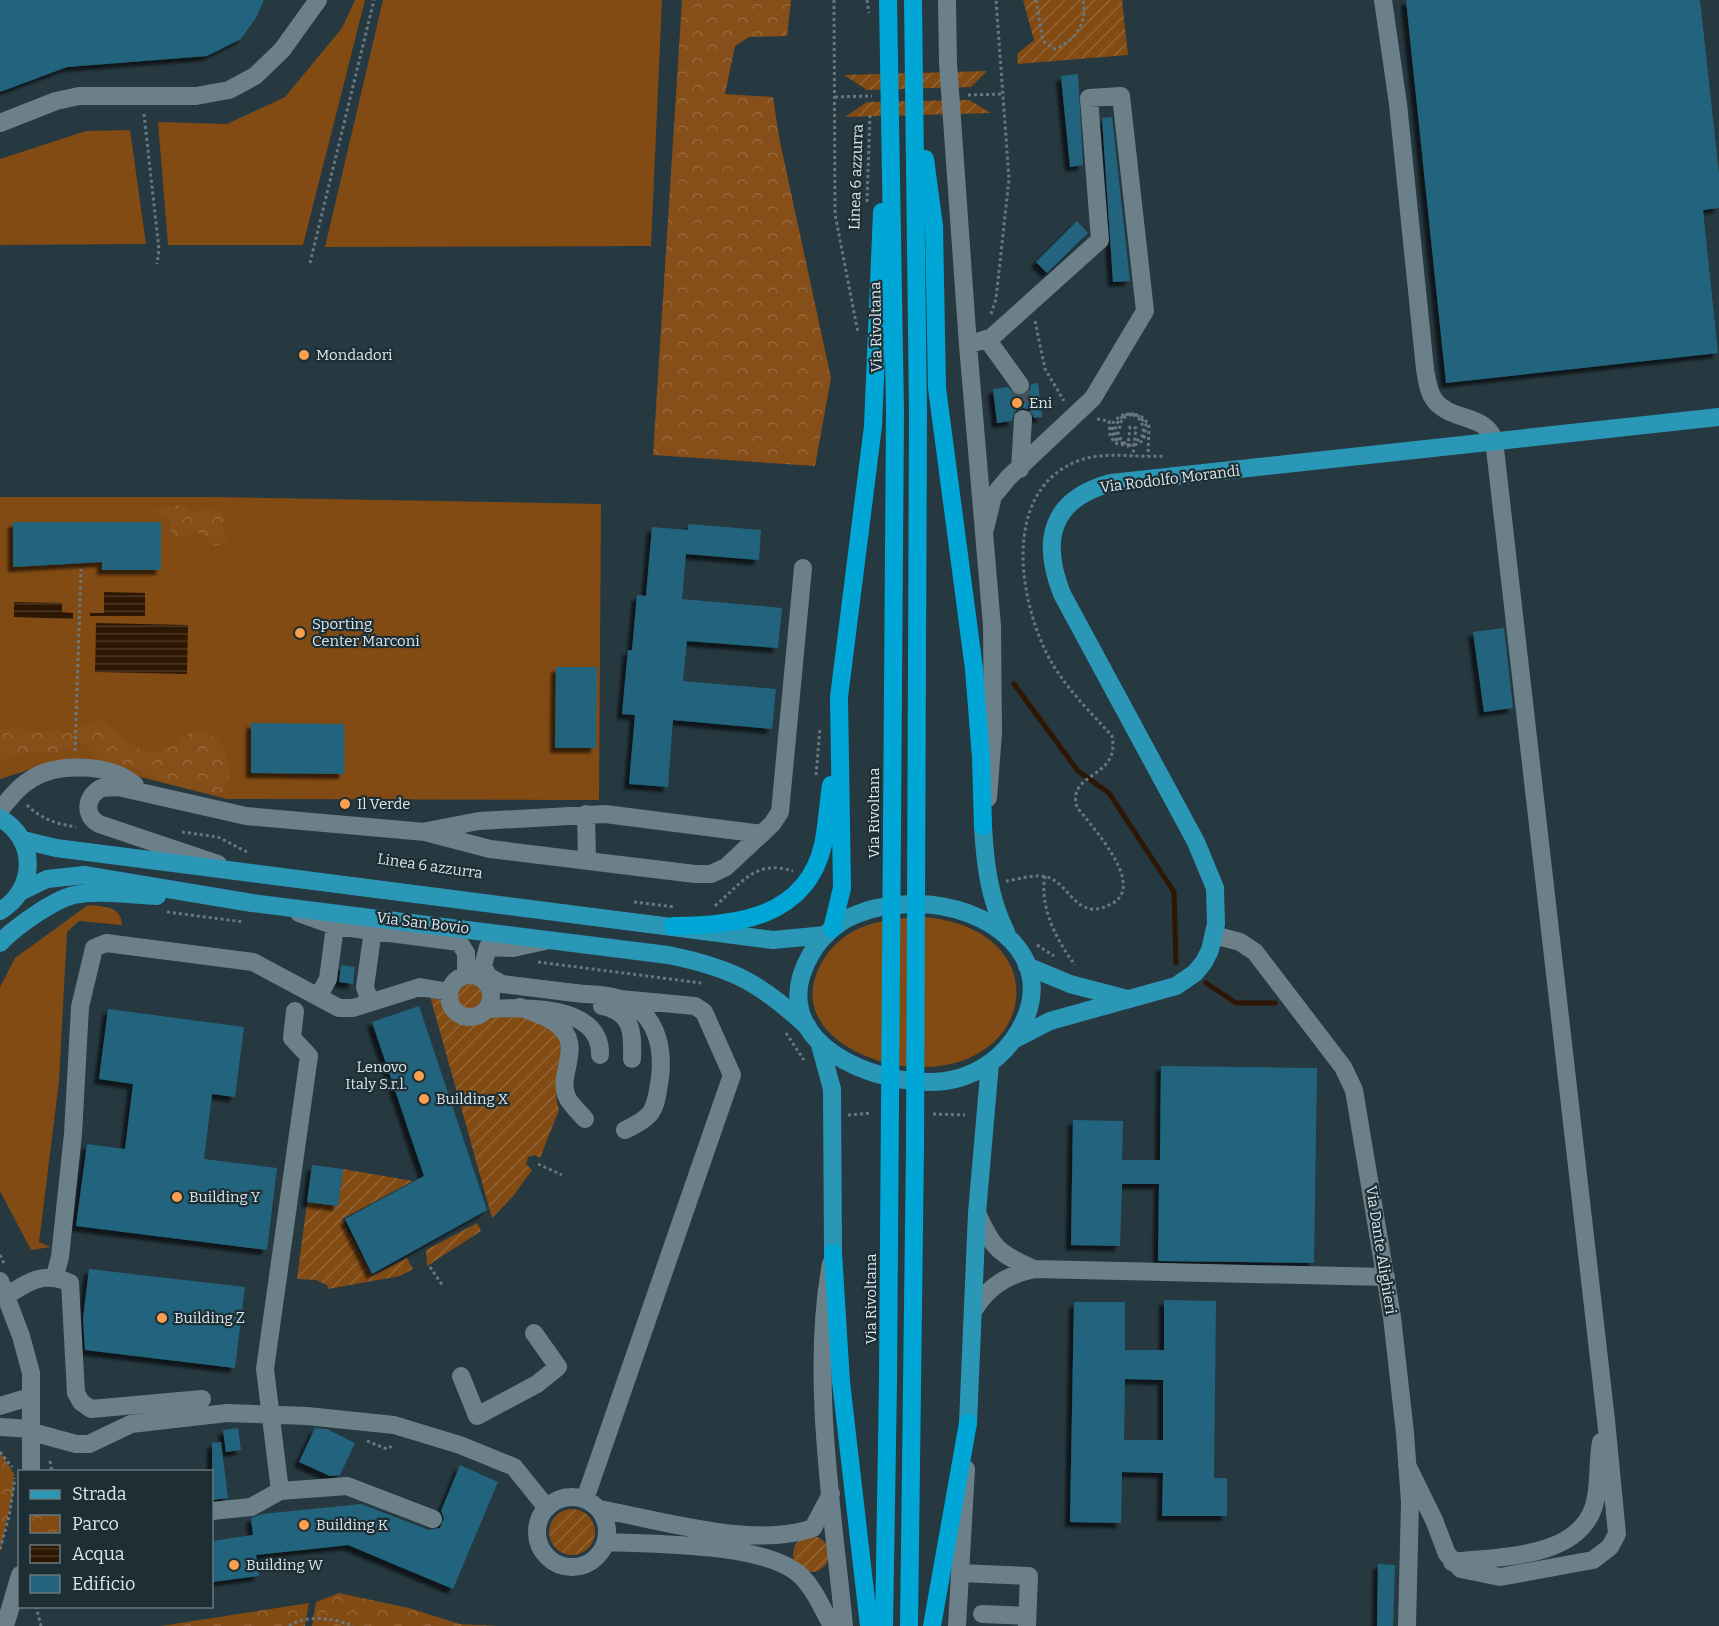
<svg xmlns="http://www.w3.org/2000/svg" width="1719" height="1626" font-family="Bitter,serif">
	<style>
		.grass { fill: #824b13 }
		.forest { fill: url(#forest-crowns) }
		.park { fill: url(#park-crowns) }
		.garden { fill: url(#garden-furrows) }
		.water { fill: url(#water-rules) }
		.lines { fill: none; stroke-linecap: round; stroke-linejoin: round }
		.stream { stroke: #2d1602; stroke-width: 5 }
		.building { fill: #24647d; fill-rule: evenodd; filter: url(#shadow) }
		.minor-tunnel { stroke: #41525a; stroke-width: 18; stroke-dasharray: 18 9; stroke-linecap: butt }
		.path { stroke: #69787f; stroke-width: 3; stroke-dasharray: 3 3; stroke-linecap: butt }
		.minor { stroke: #6c8089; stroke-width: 18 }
		.major { stroke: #2b97b7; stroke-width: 18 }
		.highway { stroke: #00a6d5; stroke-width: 18 }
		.poi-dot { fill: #fa9f4e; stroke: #1d2e35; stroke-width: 2 }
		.labels { text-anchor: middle; stroke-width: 4.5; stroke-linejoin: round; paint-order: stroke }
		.street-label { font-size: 15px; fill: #dbe6eb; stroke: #1d2e35 }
		.poi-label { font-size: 15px; fill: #dbe6eb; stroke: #1d2e35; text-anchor: start }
	</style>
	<defs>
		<pattern id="forest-crowns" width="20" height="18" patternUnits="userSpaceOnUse" patternTransform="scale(1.5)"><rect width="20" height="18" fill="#864e18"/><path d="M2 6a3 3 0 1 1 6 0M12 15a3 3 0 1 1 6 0" fill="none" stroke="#96683a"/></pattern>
		<pattern id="park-crowns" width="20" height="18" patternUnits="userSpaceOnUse" patternTransform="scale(1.5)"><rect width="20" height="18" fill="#824b13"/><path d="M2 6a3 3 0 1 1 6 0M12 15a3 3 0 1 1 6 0" fill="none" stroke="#936536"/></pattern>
		<pattern id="garden-furrows" width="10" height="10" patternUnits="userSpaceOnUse" patternTransform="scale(1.5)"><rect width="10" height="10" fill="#824b13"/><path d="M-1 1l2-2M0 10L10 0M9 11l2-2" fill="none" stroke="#936536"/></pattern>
		<pattern id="water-rules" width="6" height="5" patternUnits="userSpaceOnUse" patternTransform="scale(1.5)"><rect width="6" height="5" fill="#2d1602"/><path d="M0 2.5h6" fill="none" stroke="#4b3827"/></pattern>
		<filter id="shadow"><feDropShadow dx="-5" dy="5" stdDeviation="1.5" flood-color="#0009"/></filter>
	</defs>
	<rect width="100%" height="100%" fill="#263840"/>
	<path class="grass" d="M355 0H365L303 245H168L158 122 227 124 285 97 342 28Z
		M383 0H662L651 246 325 247Z
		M130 130 146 244 0 245V159L86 131Z
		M0 497H212L601 504 599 800 227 799 93 765 53 762 0 779Z
		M88 905C104 907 121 905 122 925L79 921 67 932 59 1081 39 1242 51 1247 31 1250 0 1191V987L15 958Z
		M922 917C1059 927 1039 1073 914 1067 863 1065 787 1027 821 964 829 949 843 935 860 928 879 920 901 918 922 917Z"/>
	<path class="forest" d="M682 0H791L787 36 749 37 735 46 725 94 773 97 779 137 831 378 815 466 653 455Z
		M180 505 188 509 190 512 208 509 221 511 225 520 223 525 228 541 214 546 199 533 176 537 172 532 169 520 160 517 154 509Z
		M102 720C113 729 127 745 139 749 183 765 185 701 225 748 228 764 234 782 220 794L165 783 132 767 101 760 86 745 78 743 56 753H23L0 760V730L14 728 37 733 52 729 68 733 95 721Z"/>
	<path class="park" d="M0 1452 14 1474 13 1493 0 1552Z
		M339 1593 409 1608 460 1624 498 1626H312L316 1602Z
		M309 1603 305 1626H161Z"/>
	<path class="garden" d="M1023 0H1122L1128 55 1018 64 1017 54 1034 40Z
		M987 71 971 87 867 90 844 75Z
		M969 100 991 113 845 117 867 102Z
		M465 983C479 981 485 990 483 1002 509 1009 561 1015 561 1050 561 1075 551 1084 559 1110L540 1158 535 1155 528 1157 526 1164 532 1170 514 1195 492 1218 430 996 449 1004H458L457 993Z
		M343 1169 413 1181 342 1219 372 1276 407 1258 413 1269 400 1276 328 1289 327 1285 316 1280 297 1279 307 1202 338 1206Z
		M477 1223 481 1231 427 1266 426 1250Z
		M549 1532a23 23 0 1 1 46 0a23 23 0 1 1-46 0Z
		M793 1554a18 18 0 1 1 36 0a18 18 0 1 1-36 0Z"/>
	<path class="water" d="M104 592 145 593V616H90V613H104Z
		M14 602 62 603V612L73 613V619L14 617Z
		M96 623 188 625 187 674 95 672Z"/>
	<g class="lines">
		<path class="stream" d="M1014 684 1078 771 1109 793 1174 892 1176 963
			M1206 983 1236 1003H1275"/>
	</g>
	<path class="building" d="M0 0H264L256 18 241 39 207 56 67 67 0 92Z
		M1406 0H1700L1719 173V208L1703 210 1718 353 1446 383Z
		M1078 74 1083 165 1070 167 1061 76Z
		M1112 117 1130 281 1113 282 1102 118Z
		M1077 221 1088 233 1047 273 1036 262Z
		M1038 383 1042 417 1034 418 1030 410 1023 408 1014 412 1012 421 997 423 993 389 1008 387 1015 395 1022 396 1030 390 1031 384Z
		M13 522H161V570H102V562L13 567Z
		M688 524 761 530 759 560 686 554 682 599 782 608 778 648 687 641 683 681 776 689 772 729 673 720 668 787 629 784 635 715 622 714 628 650H632L637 595 646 596 652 527 688 530Z
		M1504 628 1513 708 1484 712 1473 632Z
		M556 667H597L596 748H555Z
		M251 723 344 724V774L251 773Z
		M341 965 355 967 353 984 339 982Z
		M419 1006 487 1210 372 1274 345 1219 424 1176 372 1022Z
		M108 1009 244 1027 235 1097 212 1094 204 1159 277 1168 267 1250 76 1226 87 1144 125 1149 133 1084 99 1079Z
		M1161 1066 1317 1068 1314 1263 1158 1261 1159 1184H1122L1120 1246 1071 1245 1073 1120 1123 1121 1122 1160H1160Z
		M312 1165 343 1169 338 1206 307 1202Z
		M89 1269 245 1287 235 1368 85 1350 83 1319Z
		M1164 1300 1216 1301 1214 1478H1227V1516H1162L1163 1473 1122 1472 1121 1523 1070 1522 1074 1302H1125V1350H1164ZM1125 1379 1163 1380V1440H1124Z
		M238 1428 241 1450 226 1452 223 1430Z
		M315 1428 327 1429 355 1443 340 1475 330 1476 299 1462Z
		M221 1442 228 1498 212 1500V1443Z
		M460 1465 498 1482 453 1589 348 1545 256 1555 259 1576 212 1582V1541L253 1535 251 1518 262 1514 361 1504 429 1530 440 1528 444 1518 441 1511Z
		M1378 1564 1395 1565 1393 1626H1377Z"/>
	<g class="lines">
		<path class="minor-tunnel" d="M1020 385 1023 419"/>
		<path class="path" d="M834 0 835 214 858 333
			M867 0 869 13
			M1036 0 1043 41 1055 49C1075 41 1088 23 1083 0
			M968 95 1004 94
			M835 97 872 96
			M144 114 159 250 157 264
			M867 202 870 115
			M310 263 374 0
			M991 314 996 299 1009 179 996 0
			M1035 321 1045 369 1064 401
			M1097 419 1109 421 1110 436 1115 443 1128 446 1130 427 1136 428 1133 456
			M1116 441 1112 432 1113 423C1125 406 1146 415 1143 435L1133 445C1095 445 1126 391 1146 425L1144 439C1134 450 1122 446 1118 433L1122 419C1133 411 1143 414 1149 426L1148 456
			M75 751 81 569
			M816 775 820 728
			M27 805C41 819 57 824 76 827
			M182 832 218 837 249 853
			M1045 876C1039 907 1057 941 1075 965
			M1006 881C1017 880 1036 873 1047 877 1065 882 1072 906 1091 909 1098 910 1106 907 1113 903 1146 884 1091 826 1077 807 1066 772 1121 779 1112 736 1092 714 1069 691 1053 665 1019 608 998 488 1081 460 1107 451 1136 458 1163 456
			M634 902 675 907
			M715 906C742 883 755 859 793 871
			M167 912 244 922
			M1037 945 1054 956
			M538 962 701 983
			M786 1033 804 1060
			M933 1114 965 1115
			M848 1115 871 1113
			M538 1164 562 1175
			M0 1255 4 1263
			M430 1267 443 1286
			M367 1441 387 1449 394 1445
			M0 1452 12 1467
			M50 1461 52 1472
			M0 1549 9 1517 15 1478
			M36 1606 41 1626
			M289 1626C307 1614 334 1618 353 1626"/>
		<path class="minor" d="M947 0 948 63 968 345 992 626 993 733 988 798
			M1383 0 1398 104 1425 369C1427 380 1428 392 1435 401 1451 421 1486 414 1494 440L1606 1420 1617 1534 1610 1547 1593 1560 1500 1577 1461 1569 1447 1554 1434 1520 1407 1465
			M0 123 56 101 79 96H196L229 90 255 76 282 50 318 0
			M987 339 1020 385
			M968 345 992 337 1100 240 1089 98 1121 96 1145 311 1093 398 1009 477 993 496 985 529
			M1020 469 1023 419
			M0 810C10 798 19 786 33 778 59 762 111 764 135 785
			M586 814 587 861
			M427 831 479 821 605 814 762 834
			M218 864 99 824C83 815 86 797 101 788L118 787 246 816 425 832 490 849 695 874H711L726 867 772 824 780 812 803 568
			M299 913 335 926 459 942 466 953V975
			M1214 935 1240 942 1255 952 1343 1067 1354 1090 1392 1317 1405 1433 1410 1502 1407 1626
			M545 941 513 948 488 947 483 966 488 976 502 984C526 987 550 990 575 993 589 995 607 994 620 999 655 1011 664 1045 660 1078 655 1109 656 1116 625 1130
			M449 996a21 21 0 1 1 42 0a21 21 0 1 1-42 0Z
			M318 997 328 979 335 926
			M370 1002 365 987 373 930
			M602 1006C632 1012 633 1031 632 1059
			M520 1007C531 1012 544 1015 554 1022 587 1044 556 1073 567 1097 570 1104 579 1112 585 1119
			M487 1009C523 1007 602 1004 600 1055
			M295 1011 292 1038 309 1056 265 1369 280 1491 347 1486 433 1519
			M977 1213C993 1249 998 1253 1034 1269
			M831 1264C810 1375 833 1512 844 1626
			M55 1276 60 1257 73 1134 80 1007 94 948 106 943 253 962 339 1008H353L420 987 449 992
			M0 1281 21 1336 31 1373V1472
			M6 1296C29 1281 44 1271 70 1283L76 1393 81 1402 91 1409 202 1399
			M975 1308C990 1285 1008 1275 1034 1269L1386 1277
			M461 1376 477 1416 537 1384 558 1367 534 1333
			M0 1406 30 1397
			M0 1427 32 1429
			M32 1432 76 1444H89L131 1424 227 1413 307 1416 394 1425 460 1445 514 1467 547 1508
			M537 1532a35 35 0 1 1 70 0a35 35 0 1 1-70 0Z
			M585 1499 732 1075 704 1012 695 1006 620 999
			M599 1509C660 1520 755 1549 813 1528L831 1494
			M212 1511 251 1507 280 1491
			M606 1542C653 1544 765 1543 800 1575 814 1588 823 1610 832 1626
			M1452 1562C1497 1556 1577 1560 1594 1506 1600 1486 1597 1463 1601 1442
			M960 1573 1029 1576 1027 1626
			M982 1614 1027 1616
			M5 1626 20 1575
			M957 1626 966 1469"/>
		<path class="major" d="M0 818C37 839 37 889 0 911
			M983 826C985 863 989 898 1006 932
			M23 840 56 848 773 940 826 935
			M22 891 47 879 84 875 252 903 668 955C733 968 760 983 808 1027
			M912 904C989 902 1069 961 1013 1040 997 1062 973 1077 945 1081 875 1089 760 1041 811 954 822 934 841 919 863 912 879 906 896 905 912 904Z
			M0 943C15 927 53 900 74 895 99 890 131 895 157 896
			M1027 966 1070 984 1127 999
			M1013 1040 1050 1021 1176 986 1195 973 1204 962 1210 950 1216 924 1215 888 1196 842 1062 594C1041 541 1050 499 1111 483L1719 417
			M820 1045 832 1089 833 1253
			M968 1423 977 1213 990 1063"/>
		<path class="highway" d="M925 159 934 226 937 388 974 669 981 758 983 826
			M673 926C735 926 806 918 823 845 827 826 828 805 831 785
			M832 929 842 888 839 697 873 426 882 212
			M833 1253 841 1382 869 1626
			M884 1626 888 1382 895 412 888 0
			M909 1626 915 1147 918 414 913 0
			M932 1626 968 1423"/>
	</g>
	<g class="poi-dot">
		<circle cx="304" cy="355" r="6"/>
		<circle cx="1017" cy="403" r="6"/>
		<circle cx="300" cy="633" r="6"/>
		<circle cx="345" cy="804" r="6"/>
		<circle cx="419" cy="1076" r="6"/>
		<circle cx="424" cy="1099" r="6"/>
		<circle cx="177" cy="1197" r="6"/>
		<circle cx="162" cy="1318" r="6"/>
		<circle cx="304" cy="1525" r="6"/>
		<circle cx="234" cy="1565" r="6"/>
	</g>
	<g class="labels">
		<g class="street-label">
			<text transform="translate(856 177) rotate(-88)" y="5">Linea 6 azzurra</text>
			<text transform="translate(876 327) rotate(-91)" y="5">Via Rivoltana</text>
			<text transform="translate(1170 479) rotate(-7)" y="5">Via Rodolfo Morandi</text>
			<text transform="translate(874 813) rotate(-90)" y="5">Via Rivoltana</text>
			<text transform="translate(430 866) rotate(8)" y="5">Linea 6 azzurra</text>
			<text transform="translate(423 923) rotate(7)" y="5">Via San Bovio</text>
			<text transform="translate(1381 1250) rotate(81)" y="5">Via Dante Alighieri</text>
			<text transform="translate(871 1299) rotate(-90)" y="5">Via Rivoltana</text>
		</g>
		<g class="poi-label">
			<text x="316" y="360">Mondadori</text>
			<text x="1029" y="408">Eni</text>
			<text x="312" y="629">Sporting<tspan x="312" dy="17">Center Marconi</tspan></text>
			<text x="357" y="809">Il Verde</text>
			<text x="407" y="1072" text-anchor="end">Lenovo<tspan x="407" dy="17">Italy S.r.l.</tspan></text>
			<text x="436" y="1104">Building X</text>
			<text x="189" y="1202">Building Y</text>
			<text x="174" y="1323">Building Z</text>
			<text x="316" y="1530">Building K</text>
			<text x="246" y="1570">Building W</text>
		</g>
	</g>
	<rect x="18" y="1470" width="195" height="138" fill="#1d2e35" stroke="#69787e" stroke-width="1.5"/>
	<rect x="30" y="1490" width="30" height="9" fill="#2b97b7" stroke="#69787e" stroke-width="1.5"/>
	<text x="72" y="1500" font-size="18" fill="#dbe6eb">Strada</text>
	<rect x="30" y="1515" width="30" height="18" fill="url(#park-crowns)" stroke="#69787e" stroke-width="1.5"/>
	<text x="72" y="1530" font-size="18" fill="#dbe6eb">Parco</text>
	<rect x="30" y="1545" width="30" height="18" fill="url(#water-rules)" stroke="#69787e" stroke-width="1.5"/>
	<text x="72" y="1560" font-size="18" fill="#dbe6eb">Acqua</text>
	<rect x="30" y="1575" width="30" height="18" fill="#24647d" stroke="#69787e" stroke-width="1.5"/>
	<text x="72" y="1590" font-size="18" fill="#dbe6eb">Edificio</text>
</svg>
